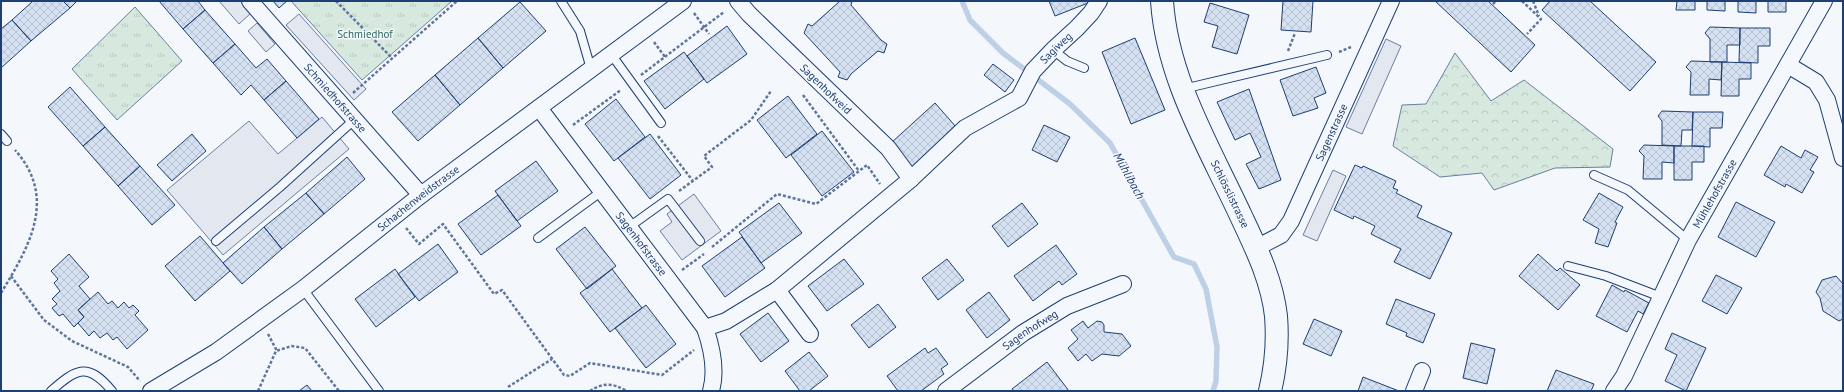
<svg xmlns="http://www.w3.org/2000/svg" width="1844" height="392" font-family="'PT Sans',sans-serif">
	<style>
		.forest { fill: url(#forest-crowns); stroke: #687fa3 }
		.park { fill: url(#park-tufts); stroke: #687fa3 }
		.parking { fill: #e3e8f0; stroke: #687fa3 }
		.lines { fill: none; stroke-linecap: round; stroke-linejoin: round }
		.stream { stroke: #bed0e5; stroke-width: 5.5 }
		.building { fill: url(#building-cross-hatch); stroke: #1d3f73 }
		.lane-casing { stroke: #1d3f73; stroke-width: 10 }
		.street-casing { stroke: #1d3f73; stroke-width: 18 }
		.secondary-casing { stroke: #1d3f73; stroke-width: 24 }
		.path { stroke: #5e769c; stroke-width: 2.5; stroke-dasharray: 3 2; stroke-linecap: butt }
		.lane { stroke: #f4f7fb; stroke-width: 8 }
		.street { stroke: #f4f7fb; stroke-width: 16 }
		.secondary { stroke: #f4f7fb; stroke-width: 22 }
		.labels { text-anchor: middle; stroke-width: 3; stroke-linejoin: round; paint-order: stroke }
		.park-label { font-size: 11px; fill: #2c6c60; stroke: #f4f7fb }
		.street-label { font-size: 11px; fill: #1d3f73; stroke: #f4f7fb }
		.water-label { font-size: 12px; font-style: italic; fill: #1d3f73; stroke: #f4f7fb }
	</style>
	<defs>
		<pattern id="forest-crowns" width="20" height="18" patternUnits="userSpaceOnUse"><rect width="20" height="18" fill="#d7e8df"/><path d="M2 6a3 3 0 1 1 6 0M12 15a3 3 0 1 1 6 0" fill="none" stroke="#b8c8c3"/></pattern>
		<pattern id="park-tufts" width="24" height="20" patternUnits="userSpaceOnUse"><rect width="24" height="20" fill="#d7e8df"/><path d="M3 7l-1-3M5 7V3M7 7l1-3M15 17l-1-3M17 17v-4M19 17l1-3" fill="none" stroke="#b8c8c3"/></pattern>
		<pattern id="building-cross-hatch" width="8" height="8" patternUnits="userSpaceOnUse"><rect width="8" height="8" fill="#d5e0f0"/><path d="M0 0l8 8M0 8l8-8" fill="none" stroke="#b6c1d1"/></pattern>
	</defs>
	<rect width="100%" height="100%" fill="#f4f7fb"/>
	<path class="forest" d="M1455 53 1491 101 1524 80 1613 149 1610 167 1555 168 1494 190 1482 173 1440 177 1393 146 1402 105 1426 104Z"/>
	<path class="park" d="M291 1H452L362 80Z
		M135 7 182 61 117 120 72 69Z"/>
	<path class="parking" d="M219 1H240L251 13 239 24Z
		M299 14 366 89 354 100 286 25Z
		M257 23 275 44 266 52 248 31Z
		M1386 39 1401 46 1362 134 1346 127Z
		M322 117 349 149 223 255 167 190 249 121 278 154Z
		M1333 170 1346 176 1317 241 1303 235Z
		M694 194 721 231 682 260 660 231 672 222 667 214Z"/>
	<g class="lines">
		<path class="stream" d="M962 1 970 20 1003 53 1070 104 1110 143 1174 257 1194 264 1206 289 1217 347 1216 381 1213 391"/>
	</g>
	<path class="building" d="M33 1H63L70 8 31 41 12 20Z
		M63 1H77L70 8Z
		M159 1H198L205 10 183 29Z
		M273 1H287L279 8Z
		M840 1H852L851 5 881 40 887 44 884 53 878 51 851 74 847 80 838 77 840 72 804 33 808 24 812 26Z
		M1049 1H1087L1088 3 1055 16Z
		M1283 1H1313L1311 32 1281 30Z
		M1435 1H1488L1535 45 1511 72Z
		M1550 1H1590L1656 62 1630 91 1542 10Z
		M1677 1H1695V10H1676Z
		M1707 1H1725V11L1707 10Z
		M1738 1H1756V13L1738 12Z
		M1768 1H1786V12H1768Z
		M520 2 546 31 503 68 478 38Z
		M1210 3 1249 15 1237 54 1212 47 1218 26 1204 22Z
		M205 10 235 44 213 63 183 29Z
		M12 20 31 41 1 68V29Z
		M727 26 747 54 707 83 687 56Z
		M1710 27 1740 28V45H1727V62H1710V39L1705 33Z
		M1740 28H1770V46H1758V63L1739 62Z
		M478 38 503 68 460 105 435 75Z
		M1135 38 1165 110 1131 124 1102 52Z
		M235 44 256 68 267 59 286 81 264 100 251 85 241 95 213 63Z
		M684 52 704 79 665 109 644 81Z
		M1691 61 1722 62 1721 80 1709 79V95H1690L1691 72 1686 67Z
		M1722 62 1751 63V79H1739V96H1721Z
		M993 64 1014 80 1005 92 984 75Z
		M1316 67 1326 93 1314 98 1318 108 1293 116 1280 80Z
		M435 75 460 105 418 141 392 112Z
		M286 81 319 119 297 138 264 100Z
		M70 87 105 127 83 146 48 107Z
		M1249 89 1281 180 1259 189 1246 164 1261 157 1250 133 1235 140 1217 102Z
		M788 96 817 134 786 158 757 120Z
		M616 99 645 137 614 161 585 124Z
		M935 103 957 128 913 168 891 143Z
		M1662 111 1693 112 1692 130H1682L1681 146 1662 145V121L1658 116Z
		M1693 112H1723L1722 128H1710V147L1692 146Z
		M1044 125 1070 137 1057 162 1032 150Z
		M105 127 140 166 118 186 83 146Z
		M822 131 854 172 822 196 791 155Z
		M192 134 206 151 172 181 157 165Z
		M650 134 681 175 650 199 618 158Z
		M1644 145 1674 146V163L1662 162V179H1643L1644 156 1639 151Z
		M1674 146H1704V162H1692V180H1674Z
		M1781 146 1801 158 1805 150 1818 157 1810 170 1814 172 1802 193 1786 184 1785 187 1764 175Z
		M347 157 365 179 324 214 306 193Z
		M536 161 558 191 517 221 495 191Z
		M1355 165 1362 168 1363 166 1396 181 1393 188 1398 190 1396 193 1422 206 1417 217 1452 233 1430 279 1394 262 1401 249 1371 234 1375 226 1354 216 1353 219 1334 210Z
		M140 166 175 205 152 225 118 186Z
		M306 193 324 214 282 249 264 227Z
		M1599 193 1623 207 1615 222 1617 223 1608 247 1595 243 1599 229 1583 220Z
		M498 195 521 226 481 255 458 224Z
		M1736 202 1775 222 1756 257 1718 237Z
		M779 203 802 233 761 263 739 232Z
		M1022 203 1038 224 1008 247 992 226Z
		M264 227 282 249 242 284 223 263Z
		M585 227 616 266 587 289 556 249Z
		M200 236 230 271 195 301 165 266Z
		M742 237 765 268 725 297 702 266Z
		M438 244 458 272 419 301 398 274Z
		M1056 245 1077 274 1062 285 1059 281 1033 301 1014 276Z
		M69 254 89 277 79 286 90 299 78 310 84 317 74 327 63 314 59 316 52 308 57 304 52 299 60 291 54 283 58 279 51 271Z
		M1538 254 1557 271 1560 268 1580 285 1558 310 1519 276Z
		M844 259 864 284 827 311 808 286Z
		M947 259 964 280 938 300 922 278Z
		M395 269 415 297 376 327 355 299Z
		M612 269 642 308 610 332 580 293Z
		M1716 275 1742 288 1727 314 1702 301Z
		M1836 276 1843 284V319L1839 321 1823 311 1820 298 1816 292 1822 280Z
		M1612 285 1624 292 1625 290 1649 303 1643 314 1638 311 1627 332 1596 316Z
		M98 292 108 304 112 301 118 308 124 302 129 308 133 305 139 311 135 315 148 330 127 349 117 337 113 340 107 333 100 338 94 331 89 336 78 323 84 317 78 310Z
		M989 292 1010 320 987 338 966 310Z
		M1396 299 1435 314 1423 343 1406 336 1407 333 1386 324Z
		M878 304 896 327 869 348 851 325Z
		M646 305 676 344 646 368 615 328Z
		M768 313 789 341 761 362 740 334Z
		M1314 319 1342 331 1331 356 1303 344Z
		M1083 321 1088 328 1097 321 1102 322 1104 325V332L1122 334 1131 346 1119 356 1102 354 1092 361 1086 354 1078 361 1068 348 1078 339 1071 330Z
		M1672 333 1706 348 1686 391 1665 381 1677 355 1665 349Z
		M1471 343 1495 349 1487 384 1463 378Z
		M925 348 928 353 936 348 948 364 941 369 944 374 921 391H898L887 376Z
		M809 352 828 376 809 391H800L785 371Z
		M1047 362 1069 391H1013L1012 389Z
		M1556 370 1594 384 1591 391H1547Z
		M1363 377 1399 391H1358Z
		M307 385 312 391H299Z"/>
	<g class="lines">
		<defs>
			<path id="lane" d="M561 1 580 31 591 69
				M1053 50 1067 61 1084 68
				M611 54 661 123
				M1183 89 1327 55
				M1 134 7 141
				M1594 175 1628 190 1688 240
				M629 227 668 199 700 241
				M538 238 602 191
				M216 241 280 187 354 120
				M1568 266 1606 276 1661 297
				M303 289 379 391
				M51 391C77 368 88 362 112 391"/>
			<g id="street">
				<path id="s1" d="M250 1 421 195"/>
				<path d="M1788 65 1816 82 1827 100 1843 158"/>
				<path id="s2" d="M539 108 705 328C712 348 717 370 711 391"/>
				<path id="s3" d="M911 179 965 128 1019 98 1033 71 1053 50 1077 28 1091 13 1099 1"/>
				<path id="s4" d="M1256 248 1281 235 1291 221 1391 1"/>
				<path d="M777 290 810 334"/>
				<path d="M705 328 726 321 777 290 911 179 888 148 749 14 738 1"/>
				<path id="s5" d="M151 391 216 352 303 289 421 195 683 1"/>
				<path id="s6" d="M946 391 1023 333 1067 306 1123 284"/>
				<path d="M1414 391 1422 371"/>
				<path id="s7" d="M1614 391 1624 376 1688 240 1824 1"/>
			</g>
			<g id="secondary">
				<path id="s8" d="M1162 1C1167 78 1209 147 1241 216 1256 248 1272 280 1276 316 1278 341 1276 366 1270 391"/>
			</g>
		</defs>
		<use href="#lane" class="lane-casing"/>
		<use href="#street" class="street-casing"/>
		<use href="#secondary" class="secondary-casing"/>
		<path class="path" d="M336 1 392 58
			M1522 1 1541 19 1527 34
			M1533 1 1539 16
			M1493 4 1496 1
			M694 13 709 34
			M654 42 665 57
			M1288 51 1295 33
			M1339 52 1351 47
			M641 75 724 12
			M353 93 457 1
			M803 95 859 171
			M573 125 621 90
			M658 136 693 181
			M679 191 712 167 704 156 751 120 771 91
			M406 228 419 244 443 224 494 294 502 290 564 375 570 376 590 363 662 375 694 350
			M712 247 777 194 816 204 867 165 880 184
			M682 270 704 254
			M11 276 44 320 72 341 128 367 140 381
			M1 293C29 247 58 198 15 150
			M268 334 277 351
			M508 387 552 359
			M258 391 276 351 292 346 305 348 339 391
			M590 391C604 382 612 383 627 391"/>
		<use href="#lane" class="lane"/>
		<use href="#street" class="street"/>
		<use href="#secondary" class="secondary"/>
	</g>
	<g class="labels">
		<g class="park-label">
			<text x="365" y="38">Schmiedhof</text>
		</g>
		<g class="street-label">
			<text dy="4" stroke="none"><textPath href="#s3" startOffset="199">Sagiweg</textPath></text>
			<text transform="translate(826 89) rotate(44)" y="4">Sagenhofweid</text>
			<text dy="4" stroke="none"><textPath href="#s1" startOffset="129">Schmiedhofstrasse</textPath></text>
			<text dy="4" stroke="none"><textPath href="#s4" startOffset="143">Sagenstrasse</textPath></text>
			<text dy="4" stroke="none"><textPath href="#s8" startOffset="206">Schlösslistrasse</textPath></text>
			<text dy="4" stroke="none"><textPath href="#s7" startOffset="222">Mühlehofstrasse</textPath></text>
			<text dy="4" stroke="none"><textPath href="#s5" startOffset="330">Schachenweidstrasse</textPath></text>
			<text dy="4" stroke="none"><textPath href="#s2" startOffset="170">Sagenhofstrasse</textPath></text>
			<text dy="4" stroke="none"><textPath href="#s6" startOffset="104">Sagenhofweg</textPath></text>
		</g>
		<g class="water-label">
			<text transform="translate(1129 176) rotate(61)" y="4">Mühlibach</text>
		</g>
	</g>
	<rect width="1844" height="392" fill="none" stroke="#1d3f73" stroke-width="4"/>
</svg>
